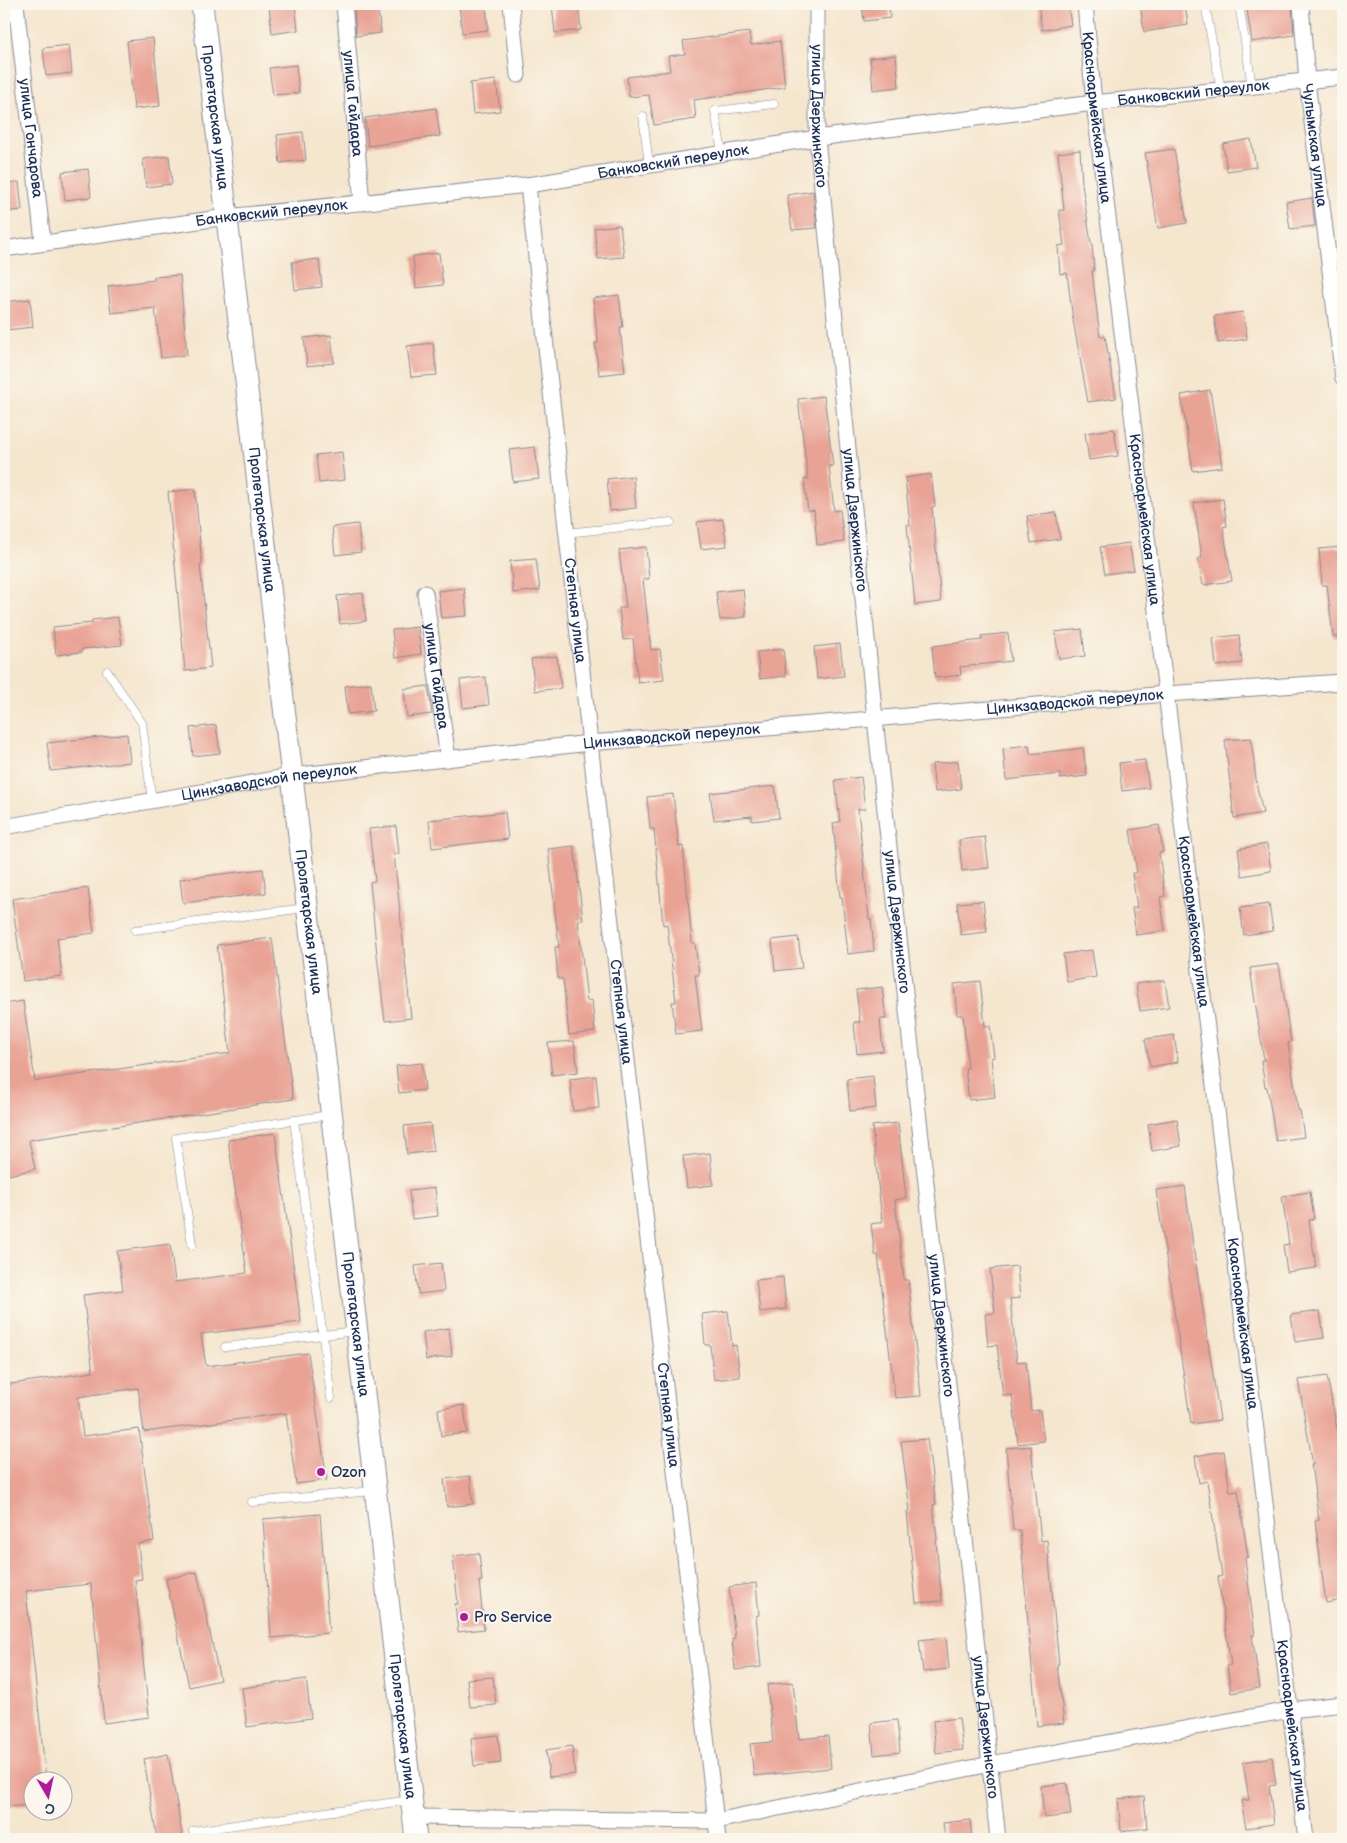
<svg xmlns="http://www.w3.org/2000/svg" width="1347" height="1843" font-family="'Balsamiq Sans',sans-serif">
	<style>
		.building { fill: #e9a394 }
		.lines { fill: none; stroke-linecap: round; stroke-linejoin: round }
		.service-casing { stroke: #888a96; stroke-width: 9 }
		.minor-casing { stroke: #888a96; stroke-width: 17 }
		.secondary-casing { stroke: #888a96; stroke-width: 23 }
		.service { stroke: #fff; stroke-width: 8 }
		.minor { stroke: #fff; stroke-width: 15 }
		.secondary { stroke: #fff; stroke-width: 21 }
		.poi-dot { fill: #b5179e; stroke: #fbf7ec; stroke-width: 2 }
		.labels { text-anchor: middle; stroke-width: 4; stroke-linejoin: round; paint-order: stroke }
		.street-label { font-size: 15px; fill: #1b2f5e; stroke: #fbf7ec }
		.poi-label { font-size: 15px; fill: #1b2f5e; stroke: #fbf7ec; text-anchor: start }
	</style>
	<rect width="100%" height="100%" fill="#fbf7ec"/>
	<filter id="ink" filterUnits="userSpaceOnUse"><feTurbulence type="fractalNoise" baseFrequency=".02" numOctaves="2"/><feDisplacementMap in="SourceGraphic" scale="10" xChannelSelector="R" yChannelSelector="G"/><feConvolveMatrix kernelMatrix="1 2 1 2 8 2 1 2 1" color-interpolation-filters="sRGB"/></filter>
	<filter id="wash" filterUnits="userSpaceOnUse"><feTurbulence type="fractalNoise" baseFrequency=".0096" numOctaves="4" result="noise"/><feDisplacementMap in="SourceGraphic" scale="20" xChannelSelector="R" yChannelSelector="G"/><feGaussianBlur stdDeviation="1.12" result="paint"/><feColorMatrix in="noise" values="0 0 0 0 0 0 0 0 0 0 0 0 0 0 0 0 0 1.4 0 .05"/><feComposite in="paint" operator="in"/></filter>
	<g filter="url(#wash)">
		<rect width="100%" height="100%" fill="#f5e6ce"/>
		<g id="blocks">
			<path class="building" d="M285 4H295L298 30 272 34 269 6Z
				M459 4H486L488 30 462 33Z
				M552 4H578L581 30 555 33Z
				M862 4H889L890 18 864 21Z
				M1038 4H1068L1071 25 1042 30Z
				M1140 4H1185L1188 25 1144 32Z
				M1246 4H1292L1294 35 1252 42Z
				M377 5 381 33 356 36 354 8Z
				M749 32 751 45 780 41 785 87 694 100 696 119 654 125 649 95 629 97 627 77 670 71 668 56 685 54 683 41Z
				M153 38 160 106 134 109 127 41Z
				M69 45 72 73 46 76 43 48Z
				M896 55 899 87 873 90 870 58Z
				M296 65 299 93 273 95 269 68Z
				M496 80 500 111 473 114 470 83Z
				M436 108 440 136 368 146 365 118Z
				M303 132 306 160 280 163 277 135Z
				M1251 139 1256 167 1227 171 1223 144Z
				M1174 149 1187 223 1158 228 1145 153Z
				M1080 150 1082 184 1091 243H1092L1094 271H1092L1100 337 1105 336 1116 398 1088 402 1073 320 1067 273 1060 274 1058 246 1064 245 1059 210H1064L1058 153Z
				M169 156 172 184 146 187 143 159Z
				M88 169 91 197 65 200 62 172Z
				M19 182 22 210 4 212V183Z
				M813 191 817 228 792 230 787 195Z
				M1312 198 1315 226 1290 229 1286 202Z
				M620 225 624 257 598 259 594 228Z
				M439 253 443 285 416 288 413 256Z
				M319 259 322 287 295 290 292 262Z
				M180 275 187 355 161 358 155 308 111 313 108 286 154 280V277Z
				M619 295 623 327H620L625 372 599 375 595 343H598L593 298Z
				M30 299 33 327 7 330 4 302Z
				M1243 312 1247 339 1218 343 1214 316Z
				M331 335 334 363 307 366 304 338Z
				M433 343 437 375 411 377 407 346Z
				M1210 390 1222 467 1193 471 1181 395Z
				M824 396 833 466H829L834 511 840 510 844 542 817 545 814 510 808 511 804 479H808L798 399Z
				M1114 429 1118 456 1089 460 1085 433Z
				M535 447 539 479 513 482 509 450Z
				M342 452 345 480 319 483 316 455Z
				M931 474 935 506 932 507 941 602 915 605 907 525 910 524 905 478Z
				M633 476 636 508 610 511 607 479Z
				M195 489 202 565H200L211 668 185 671 168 492Z
				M1223 499 1227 526 1223 527 1232 581 1203 585 1198 558H1202L1194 503Z
				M1056 512 1060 539 1031 543 1027 516Z
				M723 519 727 546 701 549 697 522Z
				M358 524 361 552 335 555 332 527Z
				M1129 543 1134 570 1105 574 1100 547Z
				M646 547 649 579H643L651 650 660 649 664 680 638 683 633 639 623 640 619 608H626L619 550Z
				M1343 547V636L1333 637 1327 585H1322L1319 549Z
				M536 559 540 590 513 593 510 561Z
				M464 588 467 616 441 618 438 591Z
				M743 589 746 617 720 620 716 592Z
				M363 593 366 621 340 624 337 596Z
				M118 617 122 645 82 649V652L56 655 53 627 92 623V620Z
				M418 627 421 654 395 658 392 630Z
				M1082 629 1085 656 1059 659 1055 632Z
				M1008 633 1011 661 960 667 961 675 935 678 932 646 982 640 981 636Z
				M1239 635 1242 663 1216 666 1213 638Z
				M840 644 844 676 817 679 814 647Z
				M783 649 786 676 760 679 757 652Z
				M557 656 561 688 535 691 531 659Z
				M486 677 489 705 463 708 460 680Z
				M371 683 374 711 348 714 345 686Z
				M428 686 432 714 407 717 404 689Z
				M216 725 220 753 193 756 190 728Z
				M127 734 130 762 51 771 47 743Z
				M1251 738 1257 787 1263 813 1234 818 1225 740Z
				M1029 745 1030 754 1083 748 1087 776 1060 779V774L1006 780 1003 748Z
				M1145 760 1149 788 1122 791 1119 763Z
				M958 761 961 789 935 792 932 764Z
				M861 777 865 809H858L869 919H871L874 951 848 954 842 897H840L833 823 840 822 835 780Z
				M775 786 779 818 752 821V816L714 820 710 793Z
				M673 794 679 847 683 846 692 943H695L699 975H695L702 1031 676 1034 672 1002H676L667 924 663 925 654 829H650L647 797Z
				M505 812 508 839 432 848 429 820Z
				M1159 825 1163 852 1159 853 1165 896 1160 897 1165 931 1136 935 1132 908H1137L1132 873H1137L1130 830Z
				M396 826 399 854H394L411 1018 385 1021 377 955 370 882 375 881 369 829Z
				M985 837 989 868 962 871 959 840Z
				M1267 844 1271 871 1242 876 1238 849Z
				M574 846 583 920H578L587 1001 592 1000 595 1032 569 1035 563 979H558L555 947H559L548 849Z
				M263 869 266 893 183 903 180 879Z
				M88 888 94 933 57 938 62 976 23 981 12 899Z
				M983 901 987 932 961 935 957 903Z
				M1269 904 1273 931 1244 935 1240 908Z
				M798 937 802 968 775 971 772 940Z
				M272 938 293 1099 29 1140 35 1169 4 1176V1085H7L4 1066V1004L23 1001 35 1081 230 1053 217 945Z
				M1092 950 1096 977 1067 982 1063 954Z
				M1279 964 1291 1042 1288 1043 1298 1110H1300L1304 1137 1276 1141 1267 1087H1265L1261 1060H1264L1250 968Z
				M1165 980 1169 1007 1140 1011 1136 984Z
				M980 981 985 1026H990L994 1057 991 1058 995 1097 969 1100 965 1068H968L963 1015H957L954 984Z
				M882 987 886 1019H880L883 1051 857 1054 854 1022H860L856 990Z
				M1174 1035 1178 1062 1150 1067 1145 1039Z
				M574 1041 578 1072 552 1075 548 1043Z
				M422 1063 425 1090 399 1093 396 1066Z
				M596 1076 599 1108 573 1111 570 1079Z
				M873 1076 876 1108 850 1111 847 1079Z
				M1177 1119 1181 1146 1152 1151 1148 1124Z
				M430 1123 434 1151 407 1154 404 1126Z
				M898 1123 906 1198 895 1200 904 1280H908L921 1396 895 1398 878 1255H875L871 1224 882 1222 872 1126Z
				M275 1133 301 1322 201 1334 206 1366 308 1353 327 1480 296 1484 286 1413 144 1432 138 1388 78 1397 83 1436 139 1429 154 1541 138 1544 142 1579 135 1580 149 1717 104 1723 91 1584 26 1591 46 1780H32V1805L4 1807V1385L93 1372 83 1295 123 1290 117 1251 170 1244 175 1282 247 1273 228 1140Z
				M710 1153 713 1185 687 1188 683 1156Z
				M1185 1186 1194 1252 1220 1420 1191 1424 1156 1190Z
				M435 1188 438 1216 412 1219 409 1191Z
				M1310 1192 1314 1219 1309 1220 1316 1268 1287 1272 1283 1245 1289 1244 1282 1196Z
				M441 1263 444 1291 418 1294 415 1266Z
				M1017 1266 1020 1298 1010 1299 1017 1362 1026 1361 1031 1411 1040 1410 1044 1441 1018 1444 1012 1395 1003 1396 997 1345 988 1346 985 1314 995 1313 990 1269Z
				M783 1277 786 1309 760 1312 756 1280Z
				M728 1311 732 1346 736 1345 740 1377 714 1380 710 1345H705L702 1314Z
				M1320 1311 1324 1338 1295 1342 1291 1315Z
				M449 1328 452 1356 426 1360 423 1332Z
				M1327 1376 1339 1439 1337 1440 1343 1483V1600L1326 1603 1315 1521 1319 1520 1311 1465H1313L1298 1380Z
				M464 1405 467 1433 441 1436 438 1409Z
				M927 1439 936 1504 933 1505 937 1540 936 1541 942 1601 916 1603 907 1512 910 1511 901 1441Z
				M1031 1446 1041 1541 1047 1540 1059 1664H1057L1064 1723 1037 1726 1020 1530H1013L1006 1448Z
				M1224 1451 1230 1492 1238 1491 1248 1557 1245 1558 1255 1635H1252L1260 1688 1231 1693 1227 1666 1231 1665 1218 1577 1222 1576 1207 1481 1199 1483 1195 1456Z
				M470 1476 473 1504 447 1507 444 1479Z
				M320 1514 329 1633 271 1638 263 1519Z
				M479 1553 482 1581H479L484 1629 458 1632 455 1604H458L453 1556Z
				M197 1572 220 1680 189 1687 166 1579Z
				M756 1583 759 1615 756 1616 761 1667 735 1670 732 1639 735 1638 729 1587Z
				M946 1637 949 1669 923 1672 919 1640Z
				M493 1677 496 1705 470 1707 467 1679Z
				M306 1679 311 1718 247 1727 242 1688Z
				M793 1682 799 1739 828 1736 831 1768 754 1776 750 1744 773 1742 767 1685Z
				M959 1718 963 1750 936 1753 933 1721Z
				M897 1720 900 1752 874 1755 871 1723Z
				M498 1735 501 1763 474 1766 471 1738Z
				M572 1746 575 1774 549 1777 546 1750Z
				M168 1754 183 1839H157L144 1759Z
				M1272 1757 1276 1785 1269 1786 1274 1824 1246 1828 1241 1801 1249 1800 1243 1762Z
				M1067 1783 1071 1815 1044 1818 1041 1786Z
				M1144 1796 1147 1828 1121 1831 1118 1799Z
				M970 1820 972 1839H945L943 1823Z"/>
		</g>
	</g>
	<g filter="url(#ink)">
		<use href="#blocks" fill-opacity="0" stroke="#888a96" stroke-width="1"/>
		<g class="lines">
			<defs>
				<path id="service" d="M1205 4 1221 90
					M1239 4 1252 86
					M643 116 649 165
					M722 153 715 111 774 104
					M566 533 671 522
					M107 671 142 723 152 801
					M135 930 305 908
					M294 1120 331 1398
					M192 1245 176 1138 329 1115
					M225 1347 355 1331
					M252 1502 373 1491
					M193 1831 410 1800"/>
				<g id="minor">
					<path id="s1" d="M16 4 43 242"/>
					<path id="s2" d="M344 4 362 203"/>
					<path d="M511 4 518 75"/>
					<path id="s3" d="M817 4V138L875 719 998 1839"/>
					<path id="s4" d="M1085 4 1094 103 1306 1839"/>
					<path id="s5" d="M1301 4 1307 81 1343 378"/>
					<path id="s6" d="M528 185 590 743 718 1839"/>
					<path id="s7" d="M4 249 226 217 528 185 817 138 1094 103 1343 77"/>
					<path id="s8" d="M425 593 448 759"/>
					<path id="s9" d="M4 827 291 776 590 743 1166 694 1343 682"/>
					<path d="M414 1817 716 1821 990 1764 1290 1710 1343 1704"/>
				</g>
				<g id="secondary">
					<path id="s10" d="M202 4 416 1839"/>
				</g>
			</defs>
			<use href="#service" class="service-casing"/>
			<use href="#minor" class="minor-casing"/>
			<use href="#secondary" class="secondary-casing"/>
			<use href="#service" class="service"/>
			<use href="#minor" class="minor"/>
			<use href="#secondary" class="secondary"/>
		</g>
	</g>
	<g class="poi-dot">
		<circle cx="321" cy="1472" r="5"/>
		<circle cx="464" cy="1617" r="5"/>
	</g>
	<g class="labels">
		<g class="street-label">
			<text dy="5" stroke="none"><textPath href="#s7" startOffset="1200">Банковский переулок</textPath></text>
			<text dy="5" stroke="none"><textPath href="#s2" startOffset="100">улица Гайдара</textPath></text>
			<text dy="5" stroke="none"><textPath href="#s3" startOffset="112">улица Дзержинского</textPath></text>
			<text dy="5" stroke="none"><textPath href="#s10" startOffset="114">Пролетарская улица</textPath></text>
			<text dy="5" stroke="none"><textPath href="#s4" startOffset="114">Красноармейская улица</textPath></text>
			<text dy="5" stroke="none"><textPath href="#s1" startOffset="135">улица Гончарова</textPath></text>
			<text dy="5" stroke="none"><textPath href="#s5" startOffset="142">Чулымская улица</textPath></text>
			<text dy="5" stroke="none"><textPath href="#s7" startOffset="675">Банковский переулок</textPath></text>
			<text dy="5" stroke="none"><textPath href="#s7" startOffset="270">Банковский переулок</textPath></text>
			<text dy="5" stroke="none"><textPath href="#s10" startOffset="519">Пролетарская улица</textPath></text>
			<text dy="5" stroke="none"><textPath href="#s3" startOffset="518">улица Дзержинского</textPath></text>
			<text dy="5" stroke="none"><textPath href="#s4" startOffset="519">Красноармейская улица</textPath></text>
			<text dy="5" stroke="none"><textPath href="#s6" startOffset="428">Степная улица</textPath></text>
			<text dy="5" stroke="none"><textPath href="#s8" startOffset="84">улица Гайдара</textPath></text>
			<text dy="5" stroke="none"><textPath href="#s9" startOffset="1079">Цинкзаводской переулок</textPath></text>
			<text dy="5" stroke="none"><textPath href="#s9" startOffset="674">Цинкзаводской переулок</textPath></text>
			<text dy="5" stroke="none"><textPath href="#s9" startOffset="269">Цинкзаводской переулок</textPath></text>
			<text dy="5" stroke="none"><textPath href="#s10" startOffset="924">Пролетарская улица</textPath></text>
			<text dy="5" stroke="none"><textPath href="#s3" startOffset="922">улица Дзержинского</textPath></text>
			<text dy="5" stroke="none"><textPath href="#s4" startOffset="924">Красноармейская улица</textPath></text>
			<text dy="5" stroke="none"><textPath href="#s6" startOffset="832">Степная улица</textPath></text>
			<text dy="5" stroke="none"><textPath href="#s10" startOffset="1329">Пролетарская улица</textPath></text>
			<text dy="5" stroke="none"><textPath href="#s4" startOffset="1329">Красноармейская улица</textPath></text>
			<text dy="5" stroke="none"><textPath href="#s3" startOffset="1328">улица Дзержинского</textPath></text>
			<text dy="5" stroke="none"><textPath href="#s6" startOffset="1238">Степная улица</textPath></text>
			<text dy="5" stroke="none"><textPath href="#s10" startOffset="1734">Пролетарская улица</textPath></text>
			<text dy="5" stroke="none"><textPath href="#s4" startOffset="1734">Красноармейская улица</textPath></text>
			<text dy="5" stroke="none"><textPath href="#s3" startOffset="1732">улица Дзержинского</textPath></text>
		</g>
		<g class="poi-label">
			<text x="331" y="1477">Ozon</text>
			<text x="474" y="1622">Pro Service</text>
		</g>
	</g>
	<rect width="1347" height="1843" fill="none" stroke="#fbf7ec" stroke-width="20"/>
	<g transform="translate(48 1796) rotate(171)"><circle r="24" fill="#fbf7ec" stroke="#a1a7b3"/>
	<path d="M0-4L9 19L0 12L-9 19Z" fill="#b5179e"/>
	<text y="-8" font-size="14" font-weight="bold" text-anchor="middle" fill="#1b2f5e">С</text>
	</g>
</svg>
